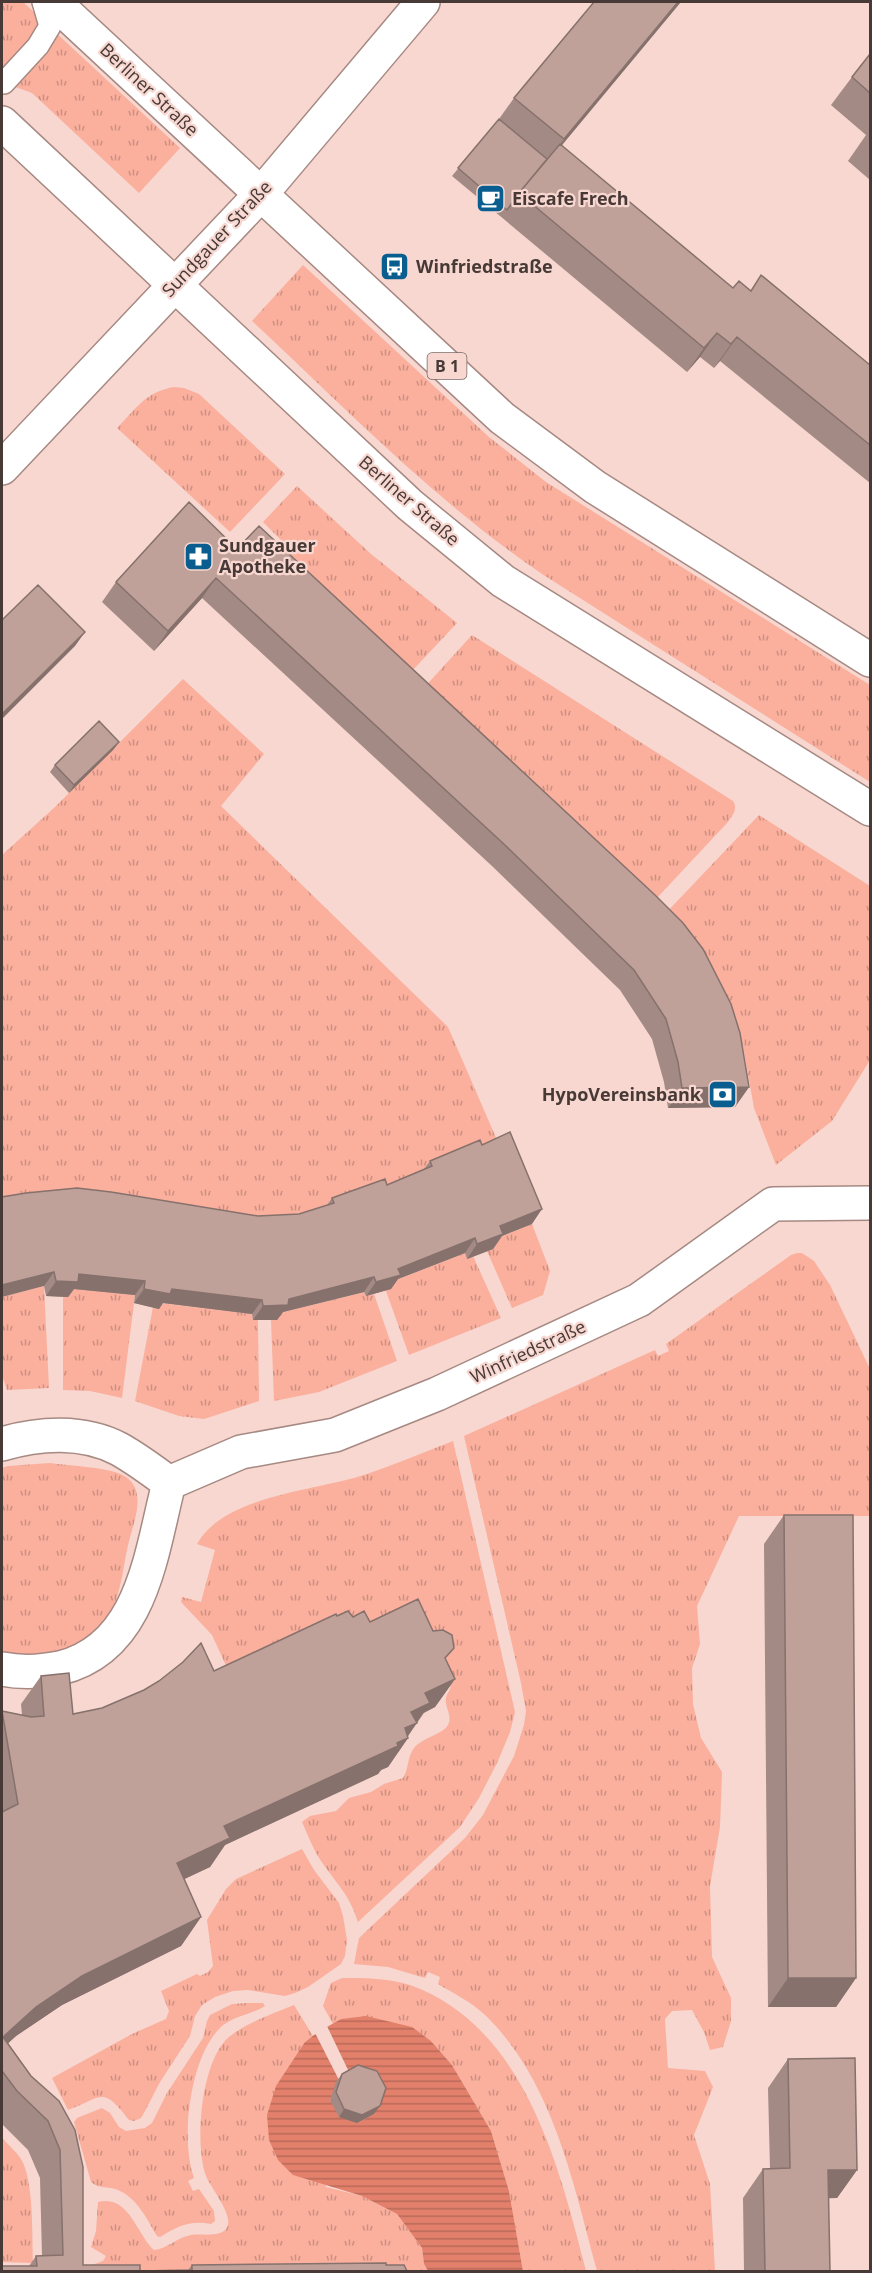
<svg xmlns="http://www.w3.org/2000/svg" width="872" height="2273" font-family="'Open Sans',sans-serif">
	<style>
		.grass { fill: url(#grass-tufts) }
		.water { fill: url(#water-rules) }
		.pier { fill: #f7d7d0 }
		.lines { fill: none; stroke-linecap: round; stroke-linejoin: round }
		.service-casing { stroke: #a68982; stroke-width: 24 }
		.minor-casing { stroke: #a68982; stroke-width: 36 }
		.tertiary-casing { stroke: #a68982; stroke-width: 36 }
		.primary-casing { stroke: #a68982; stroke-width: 36 }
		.service { stroke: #fff; stroke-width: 21 }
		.minor { stroke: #fff; stroke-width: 33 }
		.tertiary { stroke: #fff; stroke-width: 33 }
		.primary { stroke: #fff; stroke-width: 33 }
		.wall { fill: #a48a84 }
		.shaded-wall { fill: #86716c }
		.building { fill: #bfa19a; stroke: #86716c; stroke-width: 1.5 }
		.labels { text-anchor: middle; stroke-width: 4.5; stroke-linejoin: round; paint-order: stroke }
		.shield { fill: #f7d7d0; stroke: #7b6864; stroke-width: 1.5 }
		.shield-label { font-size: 16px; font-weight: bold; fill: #463936 }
		.street-label { font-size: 18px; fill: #463936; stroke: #f7d7d0 }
		.poi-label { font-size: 18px; font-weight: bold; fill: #463936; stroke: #f7d7d0; text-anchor: start }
	</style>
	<defs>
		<pattern id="grass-tufts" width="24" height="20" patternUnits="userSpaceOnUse" patternTransform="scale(1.5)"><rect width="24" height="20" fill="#fbaf9d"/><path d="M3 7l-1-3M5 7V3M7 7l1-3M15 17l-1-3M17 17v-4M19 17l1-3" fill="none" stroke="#cd8f81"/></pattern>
		<pattern id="water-rules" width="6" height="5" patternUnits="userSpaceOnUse" patternTransform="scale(1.5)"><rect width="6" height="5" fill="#e2806b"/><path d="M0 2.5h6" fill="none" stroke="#b96a59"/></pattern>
	</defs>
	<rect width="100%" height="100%" fill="#f7d7d0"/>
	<path class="grass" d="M2 2H23L180 148 139 193 32 93 2 82Z
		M303 265 489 437 546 482 870 685V782L542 574C436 502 345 408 252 321Z
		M174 387 184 388 199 394 285 474 230 532 117 428C137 408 145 392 174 387Z
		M297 486 371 554 457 623 397 687 267 566 285 544 263 522Z
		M472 635 733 801C738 809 733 814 728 822L641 915 412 701Z
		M183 679 264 754 221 806 448 1027 500 1147 288 1228 2 1210V855L55 807Z
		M759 815 870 886V1060L832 1121 776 1165 754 1108 743 1046 734 1018 664 915Z
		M532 1224 550 1271 543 1295 512 1308 487 1251 490 1241Z
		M465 1253 467 1259 473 1256 501 1318 409 1355 386 1291 388 1283Z
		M797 1253H802L814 1261 830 1285 870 1369V1516H739L697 1606 700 1644 692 1668 693 1704 701 1738 722 1772 720 1827 710 1886 712 1957 731 1998V2021L723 2047 710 2050 704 2032 692 2010 672 2011 665 2019 668 2068 705 2071 713 2087 694 2135 710 2184 715 2271H597C573 2183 553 2080 484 2014 471 2002 453 1993 438 1984L440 1977 428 1972 425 1978 388 1967 354 1964 359 1938 465 1838 483 1815 514 1756 524 1725 526 1711 521 1683 464 1436 655 1350 658 1356 669 1351 666 1344 791 1255Z
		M44 1286 49 1388 7 1390 2 1375V1297Z
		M69 1288 135 1295 122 1398 90 1391 63 1390V1297Z
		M364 1292 366 1296 374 1294 397 1361 319 1392 274 1401 271 1320 279 1313Z
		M161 1303 252 1314 253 1320H258L259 1401 204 1419 179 1416 135 1401 153 1307 159 1309Z
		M453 1441 515 1712 510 1732 498 1761 479 1798 460 1827 358 1922C348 1892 338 1886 321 1861 313 1849 308 1835 302 1822L310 1816 336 1811 349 1798 371 1792 384 1784 403 1778C409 1769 407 1757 414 1748 423 1737 442 1735 448 1725 453 1716 444 1706 446 1698 446 1695 449 1692 450 1689 453 1678 449 1668 445 1658L229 1672 212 1635 181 1602 182 1597 201 1602 215 1550 197 1544C225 1494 318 1491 367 1474 396 1464 424 1452 453 1441Z
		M50 1463C68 1466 113 1467 126 1477 147 1492 134 1521 129 1541 120 1578 122 1612 89 1639 64 1660 32 1657 2 1657V1468L8 1466Z
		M302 1849 314 1870 339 1903 343 1916 347 1940 345 1956 341 1964 308 1987 295 1993 285 1996 248 1990 233 1991 215 1997 202 2005 195 2016 190 2036 160 2082 145 2111 141 2118 134 2121 129 2120C102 2085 103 2097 68 2110L52 2078 132 2034 166 2019 169 2011 161 1991 197 1974 200 1976 208 1972 213 1966 207 1920 226 1889 236 1879Z
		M342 1978C365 1978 388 1978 410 1985 525 2026 559 2166 586 2271H523L509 2191 491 2131 452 2065 431 2041 411 2027 341 2019 333 2024 323 2006 331 1983Z
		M247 2003H263L265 2006C251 2015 231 2016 219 2029 190 2059 180 2139 194 2178L188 2181 193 2191 199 2189 214 2211 215 2221 211 2224C190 2220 178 2226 160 2237L157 2236C147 2219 137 2198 118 2190 108 2186 99 2189 91 2182L74 2122 77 2118 102 2108 110 2113 119 2127 126 2131 145 2128 152 2123 167 2093 203 2038 207 2021 210 2015 232 2004Z
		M294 2005 313 2036 305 2042 326 2187 362 2196 397 2214 422 2248 424 2264 428 2271 82 2272 89 2266 103 2261 106 2256 91 2247 96 2231 98 2202C129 2194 137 2235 154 2250 167 2249 178 2237 191 2235 202 2233 224 2239 228 2225 231 2212 211 2188 206 2176 194 2144 201 2060 229 2037 248 2022 272 2014 294 2005Z
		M2 2138C8 2145 16 2151 21 2159 34 2180 32 2237 33 2263L2 2262Z"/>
	<path class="water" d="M366 2016 412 2027 431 2041 452 2065 491 2131 509 2191 523 2271H428L424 2264 422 2248 397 2214 362 2196 293 2175 278 2160 269 2140 267 2115 276 2086 305 2042 318 2032 341 2019Z"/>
	<path class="pier" d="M326 2024 350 2074 380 2096 374 2114 357 2123 330 2100 339 2080 314 2031Z"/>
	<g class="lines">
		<defs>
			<path id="service" d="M2 83H4L38 46 50 26 43 2"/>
			<path id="minor" d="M2 1444C39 1433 83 1430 119 1449 137 1459 153 1471 169 1483
				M169 1483 241 1452 335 1435 437 1394 639 1300 773 1204 870 1203
				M2 1669C22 1673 40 1672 60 1668 143 1648 151 1552 169 1483"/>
			<path id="tertiary" d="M2 468 261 194 423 2"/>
			<path id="primary" d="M54 2 502 418 595 487 870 660
				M2 123 410 505 503 581 870 809"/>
		</defs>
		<use href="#service" class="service-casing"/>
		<use href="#minor" class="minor-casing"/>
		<use href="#tertiary" class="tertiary-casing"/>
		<use href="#primary" class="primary-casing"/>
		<use href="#service" class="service"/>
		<use href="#minor" class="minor"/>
		<use href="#tertiary" class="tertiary"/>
		<use href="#primary" class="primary"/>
	</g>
	<path class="wall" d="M594 2 562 146 733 288 751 291 761 275 870 365V483L720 361 714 368 700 357 687 372 452 176 499 119 514 98Z
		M870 54V180L848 161 866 135 831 105 852 77Z
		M189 502 749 1087 735 1107 668 1108 664 1082 652 1039 620 990 492 866 202 598 154 651 102 602 116 582Z
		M119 742 113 750 69 793 50 772 55 765Z
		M430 1161 532 1224 502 1236 493 1249 467 1259 465 1253 398 1279 391 1289 366 1296 364 1292 283 1312 277 1320H253L252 1314 163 1303 159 1309 134 1303 135 1295 74 1289 68 1297 46 1296 44 1286 2 1197 258 1216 299 1214 327 1205 332 1198 387 1185 424 1169Z
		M784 1515 856 1978 836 2007H768L764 1544Z
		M337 1616 353 1617 370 1622 446 1660 455 1679 435 1707 424 1713 408 1736V1738L388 1767 381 1770 378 1774 225 1845 210 1867 184 1879 201 1917 181 1946 62 2005 16 2036 8 2043 31 2076 59 2101 83 2265 140 2271 188 2270 192 2265H386L407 2271H2L29 2266 36 2256H42L40 2178 28 2150 2 2124V1711L22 1715 21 1704 41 1676 73 1714 102 1708 214 1671Z
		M788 2059 857 2170 837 2198H828L830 2271H744L743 2198 763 2169H770L768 2088Z
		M342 2074 374 2114 357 2123 339 2117 330 2100 336 2082Z"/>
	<path class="shaded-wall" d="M678 2H681L543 168 564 139Z
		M717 333 700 357 687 372 704 348Z
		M737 337 720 361 714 368 731 344Z
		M216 578 202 598 154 651 168 631Z
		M85 632 75 646 2 719V714Z
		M119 742 113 750 69 793 74 785Z
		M749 1087 735 1107 668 1108 682 1088Z
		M542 1209 532 1224 502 1236 493 1249 467 1259 477 1244 500 1226Z
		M475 1238 465 1253 398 1279 391 1289 366 1296 376 1282 398 1269Z
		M54 1272 44 1286 2 1297V1285Z
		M79 1274 145 1281 135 1295 74 1289 68 1297 46 1296 56 1281Z
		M374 1277 364 1292 283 1312 277 1320H253L263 1306Z
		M144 1289H172L262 1300 252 1314 163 1303 159 1309 134 1303Z
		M455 1679 435 1707 423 1713 406 1739 408 1738 388 1767 381 1770 378 1774 225 1845 210 1867 157 1892 177 1863 224 1826 391 1741 425 1693Z
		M201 1917 181 1946 62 2005 16 2036 2 2049 3 2037 36 2007 82 1976Z
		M788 1978H856L836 2007H768Z
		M380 2106 374 2114 357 2123 339 2117 344 2109Z
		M828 2170H857L837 2198 808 2199Z"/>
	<path class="building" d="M594 2H678L564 139 514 98Z
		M870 54V93L852 77Z
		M499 119 547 159 519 193 507 210 458 168Z
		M560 144 733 288 739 281 751 291 761 275 870 365V445L737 337 731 344 717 333 704 348 519 193Z
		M189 502 237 549 259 526 655 895 683 923 703 949 731 1004 740 1033 749 1087 682 1088 678 1062 666 1019 634 970 506 846 216 578 168 631 116 582Z
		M38 585 85 632 2 714V620Z
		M99 721 119 742 74 785 55 765Z
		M510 1132 542 1209 500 1226 503 1234 477 1244 475 1238 398 1269 401 1275 376 1282 374 1277 289 1299 288 1305 263 1306 262 1300 172 1289 170 1294 144 1289 145 1281 79 1274 78 1282 56 1281 54 1272 2 1285V1197L26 1193 77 1188 111 1192 258 1216 299 1214 334 1203 332 1198 385 1179 387 1185 432 1166 430 1161 480 1140 482 1145Z
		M784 1515H853L856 1978H788Z
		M418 1599 433 1631 443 1630 452 1635 454 1648 445 1658 455 1679 425 1693 430 1703 411 1712 417 1723 405 1728 408 1738 397 1743 398 1746 224 1826 230 1838 177 1863 201 1917 82 1976 36 2007 3 2037 31 2076 59 2101 75 2130 83 2167V2265H140V2271L192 2270V2265L386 2263V2265H404L407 2271H2V2266H37L36 2256 63 2255 60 2150 48 2121 17 2091 2 2071V1812L18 1804 2 1711 31 1717 44 1716 41 1676 69 1673 73 1714 102 1708 144 1690 159 1681 183 1662 201 1643 214 1671 336 1614 337 1616 348 1611 353 1617 364 1611 370 1622Z
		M855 2058 857 2170H828L830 2271H765L763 2169 790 2168 788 2059Z
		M358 2065 377 2071 386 2088 380 2106 362 2115 344 2109 336 2092 342 2074Z"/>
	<defs>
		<symbol id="cafe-square" viewBox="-11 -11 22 22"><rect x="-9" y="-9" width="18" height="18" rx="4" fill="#0a5d8f" stroke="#f7d7d0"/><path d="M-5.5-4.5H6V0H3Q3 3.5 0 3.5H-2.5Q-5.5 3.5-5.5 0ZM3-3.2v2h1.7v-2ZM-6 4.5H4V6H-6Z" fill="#fff"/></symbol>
		<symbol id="bus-square" viewBox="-11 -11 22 22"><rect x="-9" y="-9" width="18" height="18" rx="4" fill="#0a5d8f" stroke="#f7d7d0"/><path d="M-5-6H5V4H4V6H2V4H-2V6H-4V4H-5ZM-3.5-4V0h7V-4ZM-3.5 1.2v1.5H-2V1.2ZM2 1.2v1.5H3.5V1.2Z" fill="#fff"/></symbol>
		<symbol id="pharmacy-square" viewBox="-11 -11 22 22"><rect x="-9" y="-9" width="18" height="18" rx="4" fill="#0a5d8f" stroke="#f7d7d0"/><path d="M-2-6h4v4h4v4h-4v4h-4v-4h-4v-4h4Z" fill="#fff"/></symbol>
		<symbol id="bank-square" viewBox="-11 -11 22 22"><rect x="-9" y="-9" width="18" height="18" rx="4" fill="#0a5d8f" stroke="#f7d7d0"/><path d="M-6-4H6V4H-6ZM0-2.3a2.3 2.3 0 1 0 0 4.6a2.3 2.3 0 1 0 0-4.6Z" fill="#fff"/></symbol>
	</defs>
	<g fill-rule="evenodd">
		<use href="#cafe-square" x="474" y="182" width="33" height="33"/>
		<use href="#bus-square" x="378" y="250" width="33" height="33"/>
		<use href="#pharmacy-square" x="182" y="540" width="33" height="33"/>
		<use href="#bank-square" x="706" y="1078" width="33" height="33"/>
	</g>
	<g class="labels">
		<rect class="shield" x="427.5" y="353" width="39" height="26" rx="4.5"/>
		<g class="shield-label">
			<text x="447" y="372">B 1</text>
		</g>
		<g class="street-label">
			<text transform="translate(149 90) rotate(43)" y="6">Berliner Straße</text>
			<text transform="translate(217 239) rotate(-47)" y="6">Sundgauer Straße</text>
			<text transform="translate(409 501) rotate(41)" y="6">Berliner Straße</text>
			<text transform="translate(528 1352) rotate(-25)" y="6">Winfriedstraße</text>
		</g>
		<g class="poi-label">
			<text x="512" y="205">Eiscafe Frech</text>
			<text x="416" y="273">Winfriedstraße</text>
			<text x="219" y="552">Sundgauer<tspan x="219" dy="21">Apotheke</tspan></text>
			<text x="701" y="1101" text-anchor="end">HypoVereinsbank</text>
		</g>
	</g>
	<rect width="872" height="2273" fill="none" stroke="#463936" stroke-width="6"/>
</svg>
